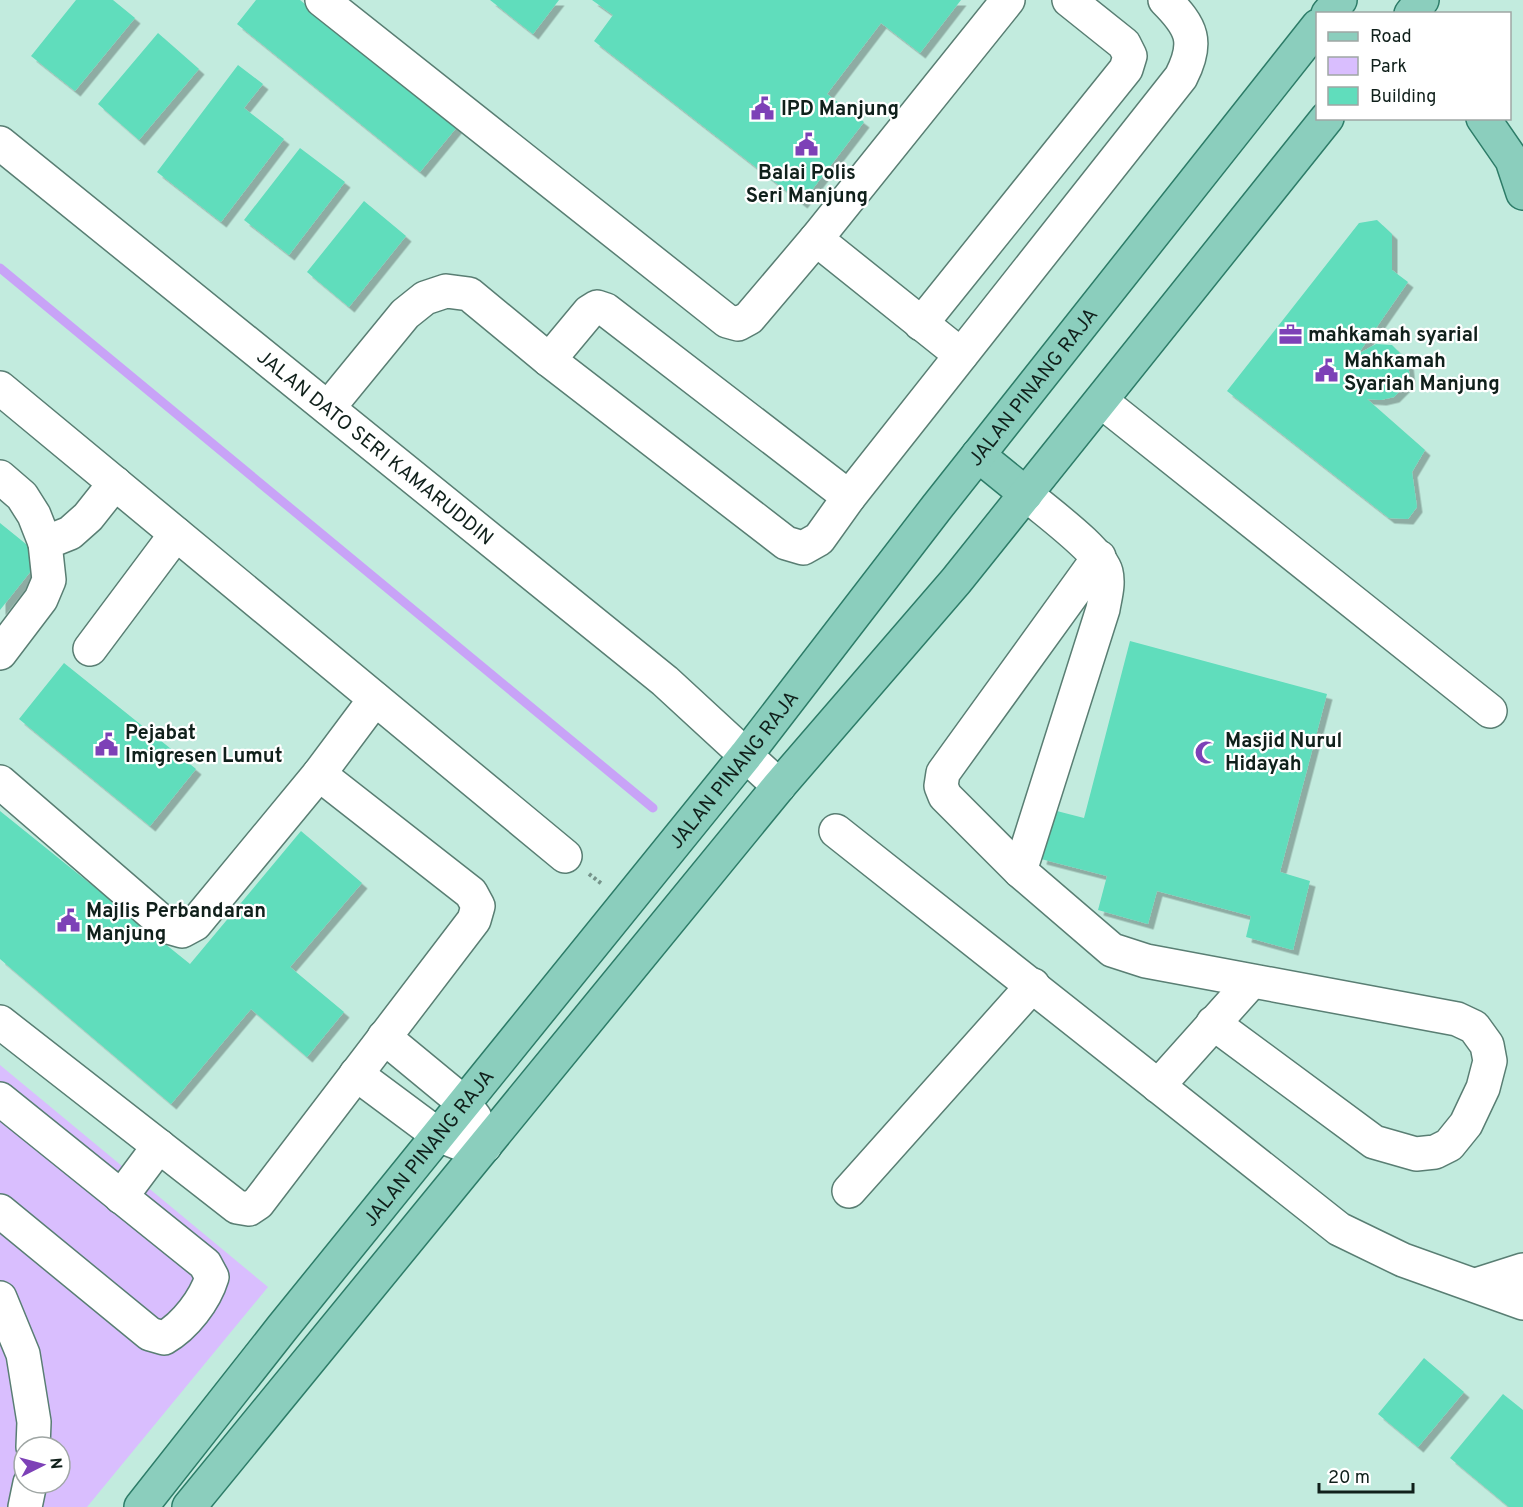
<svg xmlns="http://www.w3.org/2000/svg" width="1523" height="1507" font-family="Overpass,sans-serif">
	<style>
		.green { fill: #d9befe; fill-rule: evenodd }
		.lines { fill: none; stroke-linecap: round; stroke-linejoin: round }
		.stream { stroke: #c8a3f7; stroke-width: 9 }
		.building { fill: #60ddbc; filter: url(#shadow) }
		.minor-casing { stroke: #597e73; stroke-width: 36 }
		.major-casing { stroke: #2d7c68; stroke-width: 36 }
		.path { stroke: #75938a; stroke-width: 4; stroke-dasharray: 3 3; stroke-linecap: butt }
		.minor { stroke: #fff; stroke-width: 33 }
		.major { stroke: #8bcebd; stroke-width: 33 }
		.labels { text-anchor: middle; stroke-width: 4.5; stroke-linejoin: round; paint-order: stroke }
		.poi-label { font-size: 20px; font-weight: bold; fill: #10201b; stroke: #fff; text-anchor: start }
		.street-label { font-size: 20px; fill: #10201b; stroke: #fff }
	</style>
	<defs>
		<filter id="shadow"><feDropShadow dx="5.5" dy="5.5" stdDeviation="0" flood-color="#0004"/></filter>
	</defs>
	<rect width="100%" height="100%" fill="#c2ebde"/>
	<path class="green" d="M0 1065 268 1287 87 1507H0ZM24 1447H60V1483H24Z"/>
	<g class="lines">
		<path class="stream" d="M0 268 653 808"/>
	</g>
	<path class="building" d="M76 0H113L135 18 75 91 31 56Z
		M256 0H300L457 127 420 172 237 24Z
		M490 0H559L533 34Z
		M592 0H961L920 53 881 23 827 94 864 122 802 203 594 41 613 15Z
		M158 33 199 69 139 140 98 104Z
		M238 65 263 84 244 108 284 139 221 222 157 172Z
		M300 148 345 182 289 255 244 220Z
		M364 201 406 236 349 307 307 272Z
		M1377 220 1392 234V270L1408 282 1358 354 1376 344 1392 345 1408 361 1410 381 1394 397 1381 400 1367 399 1425 450 1412 472 1417 507 1408 519 1389 518 1227 391 1359 223Z
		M0 523 42 557 0 610Z
		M1130 641 1327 694 1280 872 1310 881 1293 950 1246 937 1251 916 1157 891 1148 924 1098 910 1107 876 1041 859 1053 810 1084 818Z
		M64 663 196 769 150 826 19 719Z
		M0 811 190 964 301 831 362 883 290 967 344 1012 307 1057 251 1009 171 1104 0 959Z
		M1424 1358 1464 1392 1418 1447 1378 1414Z
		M1503 1394 1523 1410V1507H1509L1450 1458Z"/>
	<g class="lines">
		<defs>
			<g id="minor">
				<path d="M322 0 727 321 738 324 749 318 816 239 1008 0"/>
				<path id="s1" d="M0 143 665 681 779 786"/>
				<path d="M816 239 961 355"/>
				<path d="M921 324 1126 69 1130 56 1124 44 1069 0"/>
				<path d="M549 360 589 312 597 307 606 310 849 497"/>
				<path d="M0 388 565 856"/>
				<path d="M1101 401 1490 711"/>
				<path d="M328 408 405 314 425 298 446 291 469 294 549 360 786 543 803 548 819 539 849 497 1181 77C1199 42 1192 27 1165 0"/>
				<path d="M0 477 22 496 34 515 45 543"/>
				<path d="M1099 557 943 773 941 786 945 796 1020 871 1112 950 1146 961 1457 1019 1474 1027 1487 1045 1490 1061 1483 1088 1466 1124 1449 1145 1435 1152 1416 1154 1374 1142 1213 1023"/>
				<path d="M90 649 176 534"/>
				<path d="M0 653 41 599 49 580 45 543 70 533 88 517 115 483"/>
				<path d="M0 782 168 927 182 931 195 924 319 774 375 699"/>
				<path d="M836 831 1339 1229 1403 1260 1523 1303"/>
				<path d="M1020 871 1103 609C1105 597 1109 584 1106 572 1100 550 1045 511 1026 494"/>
				<path d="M0 1022 237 1207 249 1209 258 1203 474 920 478 906 471 893 319 774"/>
				<path d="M356 1074 438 1135 461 1144 485 1146 475 1118 464 1103 384 1037"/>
				<path d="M1158 1086 1251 982"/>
				<path d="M0 1099 205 1264 212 1277C205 1300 185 1326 164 1338L150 1334 0 1211"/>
				<path d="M849 1191 1033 985"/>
				<path d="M121 1197 159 1146"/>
				<path d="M1476 1285 1523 1270"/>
				<path d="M0 1298 23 1354 34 1422 33 1447"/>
				<path d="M25 1507 30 1483"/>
			</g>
			<g id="major">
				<path d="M1328 14 1340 0"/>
				<path d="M1411 14 1422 0"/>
				<path d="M1483 118 1512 160 1523 193"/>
				<path d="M978 455 1026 494"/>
				<path id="s2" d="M141 1507 282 1328 746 755 937 507 1318 26"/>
				<path d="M189 1507 779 786 956 581 1327 118"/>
			</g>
		</defs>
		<use href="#minor" class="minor-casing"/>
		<use href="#major" class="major-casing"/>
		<path class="path" d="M589 874 602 884"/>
		<use href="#minor" class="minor"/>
		<use href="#major" class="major"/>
	</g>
	<defs>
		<symbol id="civic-bare" viewBox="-9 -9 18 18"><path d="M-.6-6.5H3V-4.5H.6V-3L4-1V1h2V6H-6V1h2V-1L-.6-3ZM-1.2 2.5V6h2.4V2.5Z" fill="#7d41b7" stroke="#fff" stroke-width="2.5" paint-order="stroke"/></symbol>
		<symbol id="office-bare" viewBox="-9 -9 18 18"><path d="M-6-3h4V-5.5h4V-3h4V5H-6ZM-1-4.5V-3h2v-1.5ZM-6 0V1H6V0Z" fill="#7d41b7" stroke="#fff" stroke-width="2.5" paint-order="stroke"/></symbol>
		<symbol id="mosque-bare" viewBox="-9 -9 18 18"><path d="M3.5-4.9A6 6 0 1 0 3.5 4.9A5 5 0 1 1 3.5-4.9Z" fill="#7d41b7" stroke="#fff" stroke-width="2.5" paint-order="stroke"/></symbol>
	</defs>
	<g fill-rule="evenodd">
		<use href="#civic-bare" x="746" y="92" width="33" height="33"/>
		<use href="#civic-bare" x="790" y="128" width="33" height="33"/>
		<use href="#office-bare" x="1274" y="318" width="33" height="33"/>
		<use href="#civic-bare" x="1310" y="354" width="33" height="33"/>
		<use href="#civic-bare" x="90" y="728" width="33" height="33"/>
		<use href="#mosque-bare" x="1190" y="736" width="33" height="33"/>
		<use href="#civic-bare" x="52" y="904" width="33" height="33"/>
	</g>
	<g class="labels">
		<g class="poi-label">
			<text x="781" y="115">IPD Manjung</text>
			<text x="807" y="179" text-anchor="middle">Balai Polis<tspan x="807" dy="23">Seri Manjung</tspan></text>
			<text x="1308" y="341">mahkamah syarial</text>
			<text x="1344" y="367">Mahkamah<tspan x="1344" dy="23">Syariah Manjung</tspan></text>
			<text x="125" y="739">Pejabat<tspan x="125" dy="23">Imigresen Lumut</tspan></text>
			<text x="1225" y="747">Masjid Nurul<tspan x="1225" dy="23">Hidayah</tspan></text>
			<text x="86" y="917">Majlis Perbandaran<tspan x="86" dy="23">Manjung</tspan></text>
		</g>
		<g class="street-label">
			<text dy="7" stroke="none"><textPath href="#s2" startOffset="1432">JALAN PINANG RAJA</textPath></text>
			<text dy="7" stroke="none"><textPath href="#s1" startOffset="483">JALAN DATO SERI KAMARUDDIN</textPath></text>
			<text dy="7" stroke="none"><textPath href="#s2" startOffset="946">JALAN PINANG RAJA</textPath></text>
			<text dy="7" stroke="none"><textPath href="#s2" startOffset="460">JALAN PINANG RAJA</textPath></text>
		</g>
	</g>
	<rect x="1316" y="12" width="195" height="108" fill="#ffffff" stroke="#9fa6a4" stroke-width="1.5"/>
	<rect x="1328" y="32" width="30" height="9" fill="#8bcebd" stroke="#9fa6a4" stroke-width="1.5"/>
	<text x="1370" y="42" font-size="18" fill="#10201b">Road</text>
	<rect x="1328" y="57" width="30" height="18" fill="#d9befe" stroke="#9fa6a4" stroke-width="1.5"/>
	<text x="1370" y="72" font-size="18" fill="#10201b">Park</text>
	<rect x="1328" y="87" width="30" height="18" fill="#60ddbc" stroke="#9fa6a4" stroke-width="1.5"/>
	<text x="1370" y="102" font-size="18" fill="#10201b">Building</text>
	<g transform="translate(42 1465) rotate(84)"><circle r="28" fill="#ffffff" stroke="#9fa6a4" stroke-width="1.5"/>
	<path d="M0-4.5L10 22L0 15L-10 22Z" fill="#7d41b7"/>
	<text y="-9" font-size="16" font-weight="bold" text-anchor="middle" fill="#10201b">N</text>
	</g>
	<path d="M1319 1483v9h94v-9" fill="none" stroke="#10201b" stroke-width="3"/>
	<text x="1328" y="1483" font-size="18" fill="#10201b" stroke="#ffffff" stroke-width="4.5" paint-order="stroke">20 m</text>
</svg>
